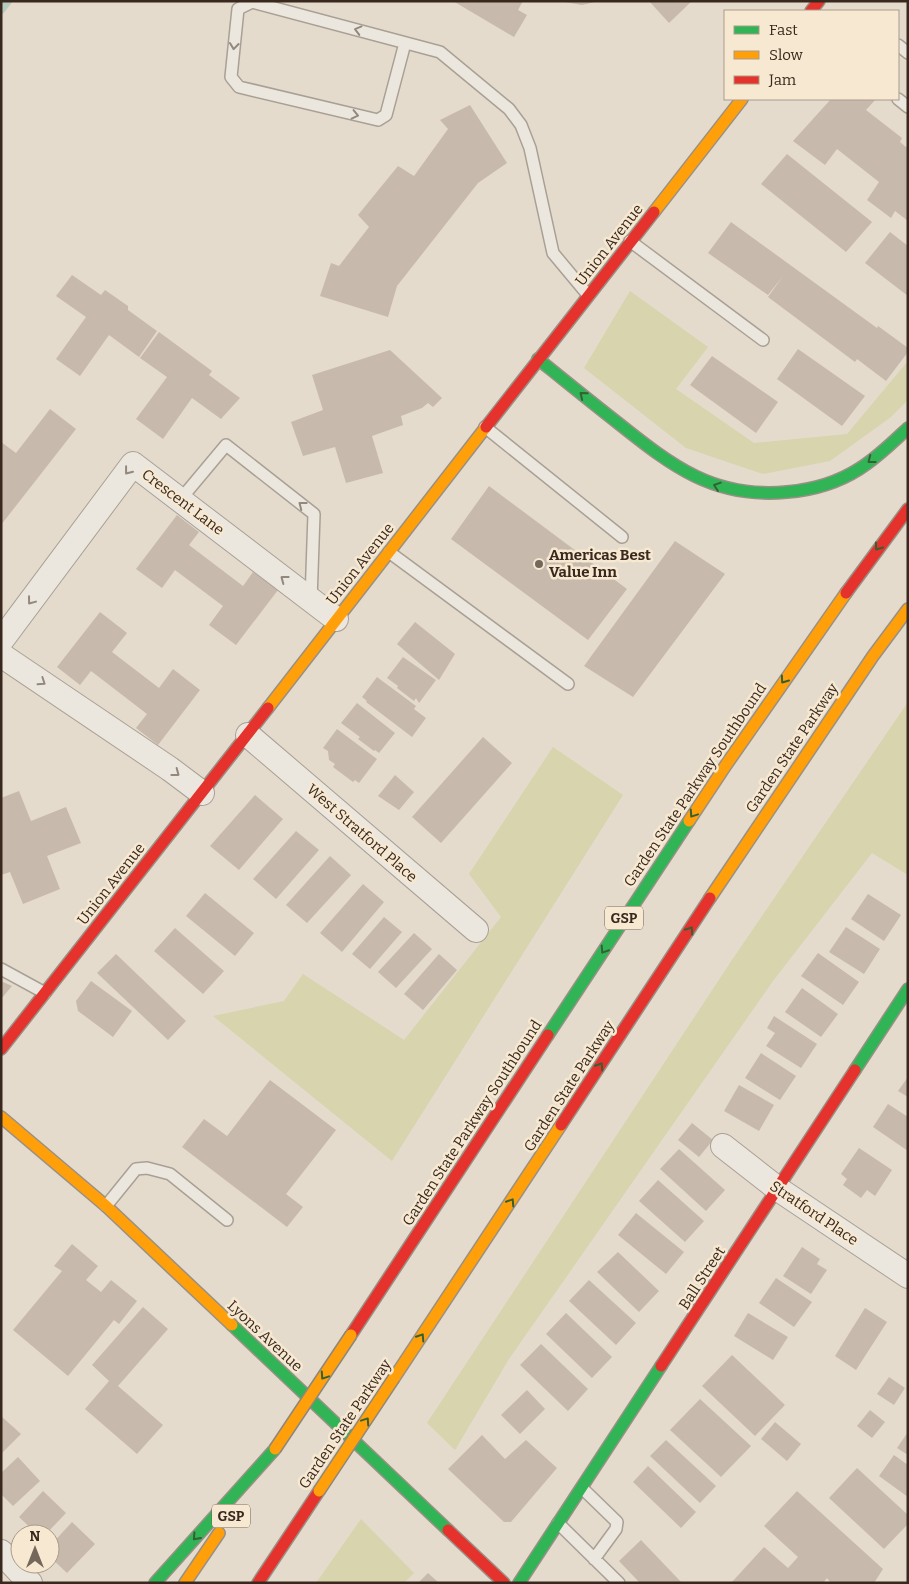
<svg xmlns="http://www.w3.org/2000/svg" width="909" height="1584" font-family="Bitter,serif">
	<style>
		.green { fill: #d7d4ae }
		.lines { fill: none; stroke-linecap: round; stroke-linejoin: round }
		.stream { stroke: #b7cabd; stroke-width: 8 }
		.building { fill: #c8b9ad }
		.lane-casing { stroke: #a9a095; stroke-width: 14 }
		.street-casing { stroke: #a9a095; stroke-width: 26 }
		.fast-casing { stroke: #999085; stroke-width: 14 }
		.slow-casing { stroke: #999085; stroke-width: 14 }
		.jam-casing { stroke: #999085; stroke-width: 14 }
		.lane { stroke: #ece7de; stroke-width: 11 }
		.street { stroke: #ece7de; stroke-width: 24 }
		.fast { stroke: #30b455; stroke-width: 11 }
		.slow { stroke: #ff9f0a; stroke-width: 11 }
		.jam { stroke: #e5322d; stroke-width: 11 }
		.slow-bridge-casing { stroke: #8f867c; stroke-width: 14; stroke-linecap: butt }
		.slow-bridge { stroke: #ff9f0a; stroke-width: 11 }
		.oneway { stroke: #92887e }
		.oneway2 { stroke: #356033 }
		.poi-dot { fill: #75675a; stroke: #f6e8d1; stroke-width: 2 }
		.labels { text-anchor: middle; stroke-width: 5; stroke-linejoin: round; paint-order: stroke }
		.shield { fill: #f6e8d1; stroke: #726253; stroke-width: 1 }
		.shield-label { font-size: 14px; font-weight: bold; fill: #39281d }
		.street-label { font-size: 15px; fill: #39281d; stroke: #f6e8d1 }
		.poi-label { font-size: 15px; font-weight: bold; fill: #39281d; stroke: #f6e8d1; text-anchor: start }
	</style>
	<rect width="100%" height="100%" fill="#e4dbcc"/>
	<path class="green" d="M630 291 708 347 676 389 754 443 847 434 908 361V400L891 417 830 461 763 474 686 448 584 368Z
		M908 702V875L872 853 773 981 509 1359 455 1450 427 1423 732 960Z
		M553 747 623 795 392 1161 213 1016 284 1001 303 974 404 1040 501 917 469 874Z
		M361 1519 414 1573 404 1583H316Z"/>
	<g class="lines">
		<path class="stream" d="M1 10 8 1"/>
	</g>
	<path class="building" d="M453 1H523L518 10 527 15 514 37Z
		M559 1H595V2L582 5Z
		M649 1H692L669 23Z
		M831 99H876L866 110 902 138 900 142 906 147 908 145V221L895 211 891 218 867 200 879 182 837 149 825 165 793 141Z
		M470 105 507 163 478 183 397 286 388 317 320 296 331 263 339 266 369 227 358 215 398 166 414 176 448 129 440 120Z
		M787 154 872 222 846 252 761 184Z
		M731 222 877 328 878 326 908 348V352L886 381 857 359 855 362 768 297 783 276 768 295 708 253Z
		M890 232 908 246V296L865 263Z
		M72 275 101 295 105 290 128 306V310L157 331 139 357 109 335 80 376 56 359 86 317 56 296Z
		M159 332 212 371 209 375 240 398 221 419 192 398 163 439 136 419 167 377 140 358Z
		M798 349 865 396 842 426 777 379Z
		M390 350 442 398 433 407 428 403 422 408 401 416 403 425 372 436 383 473 346 483 335 447 303 456 291 422 323 410 312 375Z
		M712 356 778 402 756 433 690 385Z
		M50 409 76 429 1 525V442L16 453Z
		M489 486 627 589 588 640 451 539Z
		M177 515 199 532 189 545 243 586 253 572 278 590 236 645 209 625 223 606 175 570 162 588 136 569Z
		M675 541 725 574 633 697 584 666Z
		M100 612 127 633 112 652 159 688 173 669 200 690 158 745 136 728 147 714 91 671 80 685 57 667Z
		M415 622 455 654 439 680 397 644Z
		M403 657 436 680 419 703 416 698 414 701 397 688 398 686 387 678Z
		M377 677 416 706 414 709 426 718 412 737 366 702 367 701 362 697Z
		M357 703 395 733 379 753 375 750 374 751 358 739 360 737 341 723Z
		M337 729 377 759 359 783 355 780 353 782 333 767 335 764 329 760 328 751 323 748Z
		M483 737 512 763 441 843 412 817Z
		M395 775 414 792 399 810 378 796Z
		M19 791 31 821 66 807 81 843 47 856 60 889 23 904 10 872 1 875V798Z
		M255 795 283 819 239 870 210 846Z
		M296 831 319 850 276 899 253 879Z
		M330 856 351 875 307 923 286 905Z
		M363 884 384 902 342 952 320 933Z
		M205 893 254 933 235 956 186 916Z
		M868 894 901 915 884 941 851 919Z
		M384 917 402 932 370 969 352 954Z
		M846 927 880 949 864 974 829 952Z
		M175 928 224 971 203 994 154 951Z
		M414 933 432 949 396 988 378 972Z
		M818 953 859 982 843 1005 801 976Z
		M116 954 186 1021 168 1040 97 973Z
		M439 954 457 970 423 1010 404 994Z
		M1 981 12 986 1 999Z
		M91 981 132 1011 113 1037 78 1011 76 1001Z
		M802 988 838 1014 821 1037 785 1012Z
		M774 1016 817 1044 801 1068 766 1046 775 1033 767 1028Z
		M761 1053 796 1076 780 1100 745 1078Z
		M908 1077V1097L898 1091Z
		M270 1080 336 1130 286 1194 303 1207 287 1227 182 1147 204 1119 227 1136Z
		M739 1085 774 1105 759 1131 724 1111Z
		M888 1104 908 1117V1151L873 1127Z
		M692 1123 713 1140 699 1157 678 1140Z
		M859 1148 892 1170 875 1196 867 1190 861 1198 843 1185 847 1179 841 1174Z
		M679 1149 725 1190 706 1211 660 1169Z
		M658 1180 704 1221 685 1242 639 1201Z
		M636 1213 684 1252 666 1274 618 1235Z
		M72 1244 98 1266 86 1280 101 1292 111 1280 137 1301 119 1324 114 1320 68 1376 13 1330 62 1271 54 1266Z
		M802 1247 820 1259 817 1264 827 1270 811 1294 783 1276Z
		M618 1252 659 1291 639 1312 597 1272Z
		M776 1278 812 1302 794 1327 759 1303Z
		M589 1280 636 1323 616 1345 569 1301Z
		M143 1307 168 1329 118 1386 163 1425 137 1454 85 1409 109 1381 92 1365Z
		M865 1308 887 1322 856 1370 835 1356Z
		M566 1313 612 1357 592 1378 546 1334Z
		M748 1313 788 1337 773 1360 734 1336Z
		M541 1344 588 1389 568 1411 520 1365Z
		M732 1355 785 1405 755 1436 702 1386Z
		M889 1377 905 1388 894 1405 877 1394Z
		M527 1390 545 1409 520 1434 501 1415Z
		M700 1399 751 1446 721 1477 670 1430Z
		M870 1410 885 1422 872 1438 857 1426Z
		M1 1416 21 1434 1 1454Z
		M775 1422 801 1444 787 1461 761 1439Z
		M908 1432V1455L897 1448Z
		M482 1435 505 1459 526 1440 557 1468 511 1522H504L448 1469Z
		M666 1440 716 1486 700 1503 650 1456Z
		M894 1455 908 1465V1497L879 1476Z
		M18 1457 40 1481 13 1506 1 1494V1473Z
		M648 1466 696 1512 681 1528 633 1482Z
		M857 1468 908 1515V1524L884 1549 829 1498Z
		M43 1491 66 1513 46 1534H37L19 1517Z
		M797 1491 883 1569 874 1583H831L827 1578 823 1583H731L764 1547 788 1568 798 1557 764 1526Z
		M72 1522 95 1544 67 1573 50 1557V1546Z
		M641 1540 682 1583H640L619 1561Z
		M428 1573 439 1583H418Z"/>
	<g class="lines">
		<defs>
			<path id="lane" d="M405 43 386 115 378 120 239 87 231 77 238 9 252 2 440 52 509 109 521 125 530 148 553 253 588 295
				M898 45 908 53
				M898 99 908 107
				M630 241 763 340
				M485 427 622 537
				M180 500 226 445 314 514 311 600
				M389 552 568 684
				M1 969 45 993
				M106 1206 136 1169 147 1168 170 1174 227 1220
				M582 1488 617 1522 616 1529 594 1559
				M558 1523 619 1583"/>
			<path id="street" d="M1 641 133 464 336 619
				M1 655 170 769 202 793
				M248 735 476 930
				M723 1146 778 1189 908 1276
				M1 1552 30 1583"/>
			<path id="fast" d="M538 359C564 380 591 402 618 423 672 466 714 499 787 492 812 490 837 483 859 469 877 458 892 443 908 428
				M548 1035 689 821
				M855 1070 908 989
				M232 1325 448 1530
				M155 1583 275 1449
				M519 1583 661 1366"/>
			<path id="slow" d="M654 212 742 99
				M268 708 486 427
				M689 821 726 765 846 593
				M710 898 873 656 908 609
				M1 1117 106 1206 232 1325
				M394 1378 561 1125
				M185 1583 219 1533"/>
			<path id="jam" d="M811 11 819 1
				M486 427 654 212
				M846 593 908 509
				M1 1049 268 708
				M561 1125 710 898
				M351 1335 548 1035
				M661 1366 855 1070
				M448 1530 504 1583
				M258 1583 319 1491"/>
		</defs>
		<use href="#lane" class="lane-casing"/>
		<use href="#street" class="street-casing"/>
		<use href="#fast" class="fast-casing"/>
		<use href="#slow" class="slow-casing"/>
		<use href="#jam" class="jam-casing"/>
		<use href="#lane" class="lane"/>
		<use href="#street" class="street"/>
		<use href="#fast" class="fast"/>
		<use href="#slow" class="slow"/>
		<use href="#jam" class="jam"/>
		<defs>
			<path id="slow-bridge" d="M275 1449 351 1335
				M319 1491 394 1378"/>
		</defs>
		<use href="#slow-bridge" class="slow-bridge-casing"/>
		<use href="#slow-bridge" class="slow-bridge"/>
	</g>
	<defs><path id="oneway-chevron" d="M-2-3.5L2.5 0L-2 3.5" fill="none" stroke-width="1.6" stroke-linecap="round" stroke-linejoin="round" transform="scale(1.25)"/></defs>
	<g class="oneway">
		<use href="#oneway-chevron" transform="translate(358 30) rotate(-165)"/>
		<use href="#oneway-chevron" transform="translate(234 46) rotate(96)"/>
		<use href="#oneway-chevron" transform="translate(355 115) rotate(13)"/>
		<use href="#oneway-chevron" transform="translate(128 471) rotate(128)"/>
		<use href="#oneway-chevron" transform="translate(302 505) rotate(-142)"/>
		<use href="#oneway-chevron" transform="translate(284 579) rotate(-143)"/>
		<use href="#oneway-chevron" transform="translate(31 601) rotate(127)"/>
		<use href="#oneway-chevron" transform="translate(42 682) rotate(34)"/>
		<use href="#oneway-chevron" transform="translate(176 773) rotate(37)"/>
	</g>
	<g class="oneway2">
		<use href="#oneway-chevron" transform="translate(583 395) rotate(-141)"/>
		<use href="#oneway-chevron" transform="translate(871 460) rotate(142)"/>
		<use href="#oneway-chevron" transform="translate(717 486) rotate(-161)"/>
		<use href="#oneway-chevron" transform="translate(878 547) rotate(126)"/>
		<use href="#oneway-chevron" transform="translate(784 680) rotate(125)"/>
		<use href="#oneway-chevron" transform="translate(693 814) rotate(124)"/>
		<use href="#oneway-chevron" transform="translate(690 930) rotate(-57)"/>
		<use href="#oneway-chevron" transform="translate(604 950) rotate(123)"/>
		<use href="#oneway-chevron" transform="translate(600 1066) rotate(-57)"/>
		<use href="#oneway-chevron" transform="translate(511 1202) rotate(-57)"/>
		<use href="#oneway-chevron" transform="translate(421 1337) rotate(-57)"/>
		<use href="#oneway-chevron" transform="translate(324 1376) rotate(124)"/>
		<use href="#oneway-chevron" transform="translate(366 1421) rotate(-56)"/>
		<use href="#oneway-chevron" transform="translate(196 1537) rotate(132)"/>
	</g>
	<circle class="poi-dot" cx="539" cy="564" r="5"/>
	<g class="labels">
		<g class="shield">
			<rect x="605" y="906.5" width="38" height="23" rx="4"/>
			<rect x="212" y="1504.5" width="38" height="23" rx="4"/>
		</g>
		<g class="shield-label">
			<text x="624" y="923">GSP</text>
			<text x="231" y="1521">GSP</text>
		</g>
		<g class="street-label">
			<text transform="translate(609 245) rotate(-52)" y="5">Union Avenue</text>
			<text transform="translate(183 502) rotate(37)" y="5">Crescent Lane</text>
			<text transform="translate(360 564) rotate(-52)" y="5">Union Avenue</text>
			<text transform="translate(792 748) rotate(-56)" y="5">Garden State Parkway</text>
			<text transform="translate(695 785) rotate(-56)" y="5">Garden State Parkway Southbound</text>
			<text transform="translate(362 833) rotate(41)" y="5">West Stratford Place</text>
			<text transform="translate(111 884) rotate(-52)" y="5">Union Avenue</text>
			<text transform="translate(569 1086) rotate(-57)" y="5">Garden State Parkway</text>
			<text transform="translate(472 1123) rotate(-57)" y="5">Garden State Parkway Southbound</text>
			<text transform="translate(814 1213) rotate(34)" y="5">Stratford Place</text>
			<text transform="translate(702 1278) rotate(-57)" y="5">Ball Street</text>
			<text transform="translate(265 1336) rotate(43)" y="5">Lyons Avenue</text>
			<text transform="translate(345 1424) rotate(-56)" y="5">Garden State Parkway</text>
		</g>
		<g class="poi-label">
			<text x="549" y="560">Americas Best<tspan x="549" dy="17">Value Inn</tspan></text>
		</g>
	</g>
	<rect width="909" height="1584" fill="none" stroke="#39281d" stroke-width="5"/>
	<rect x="724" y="10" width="175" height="90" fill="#f6e8d1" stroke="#aa9b89"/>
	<rect x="734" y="26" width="25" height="8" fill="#30b455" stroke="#aa9b89"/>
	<text x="769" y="35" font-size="15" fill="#39281d">Fast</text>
	<rect x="734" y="51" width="25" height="8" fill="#ff9f0a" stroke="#aa9b89"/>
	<text x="769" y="60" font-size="15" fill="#39281d">Slow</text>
	<rect x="734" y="76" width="25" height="8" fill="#e5322d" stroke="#aa9b89"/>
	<text x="769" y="85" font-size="15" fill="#39281d">Jam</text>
	<g transform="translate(35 1549)"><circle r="24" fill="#f6e8d1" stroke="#aa9b89"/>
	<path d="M0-4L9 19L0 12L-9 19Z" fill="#75675a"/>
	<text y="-8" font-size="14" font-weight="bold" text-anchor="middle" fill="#39281d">N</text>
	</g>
</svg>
